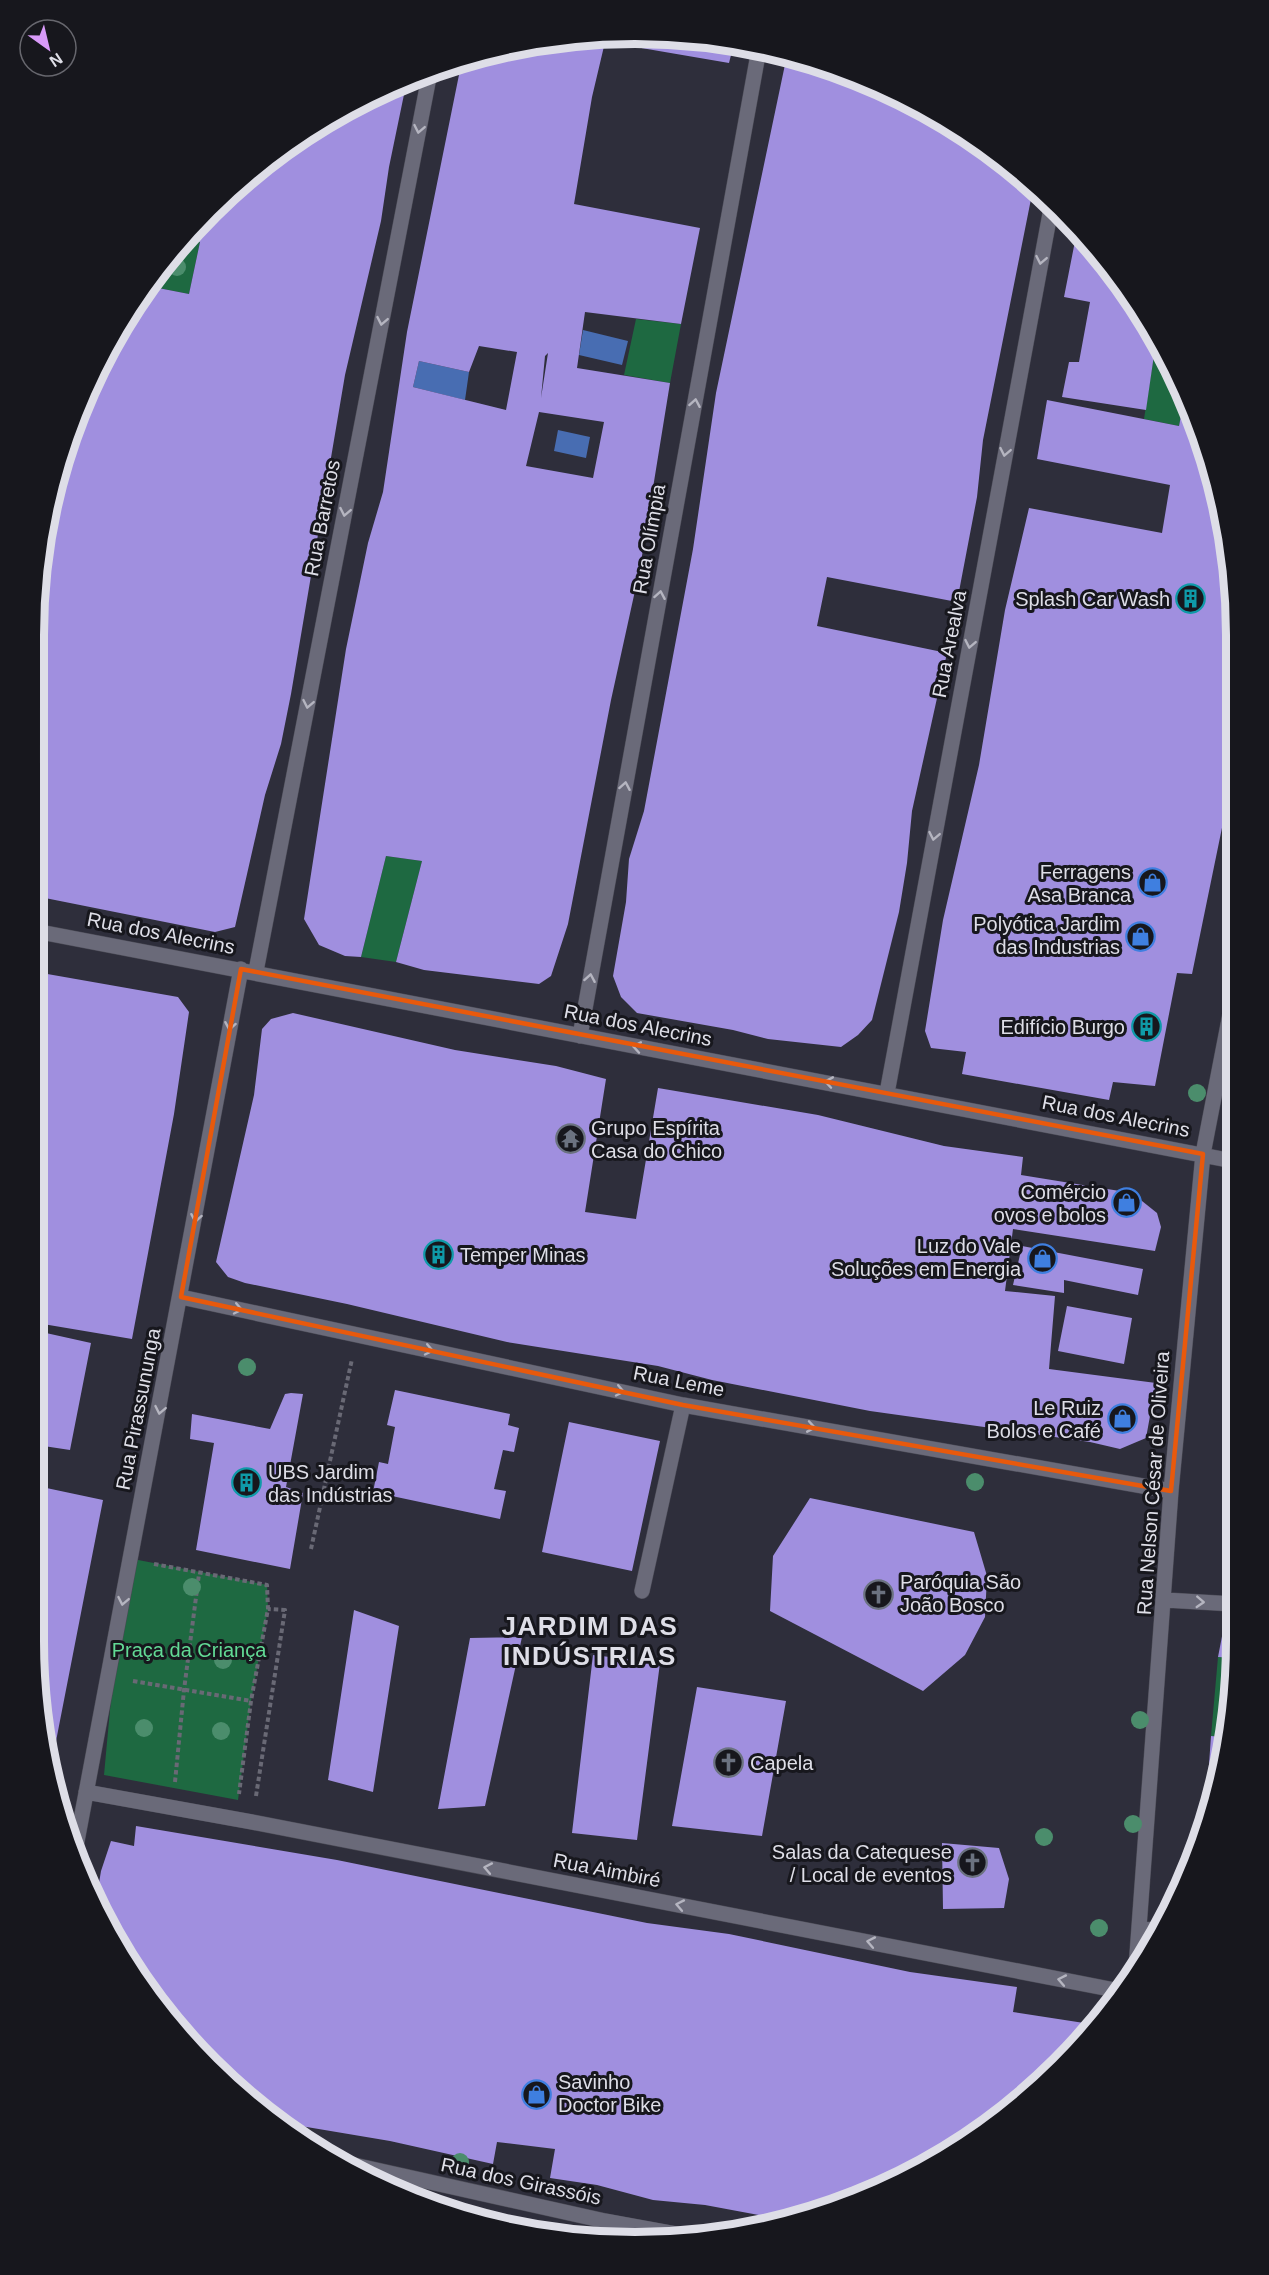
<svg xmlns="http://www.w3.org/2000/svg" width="1269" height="2275" font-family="Arial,sans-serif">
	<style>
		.green { fill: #1e6941 }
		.water { fill: #486db2 }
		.building { fill: #a08fdf; fill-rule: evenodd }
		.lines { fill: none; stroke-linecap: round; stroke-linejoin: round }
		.minor-casing { stroke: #4a4a55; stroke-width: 16 }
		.path { stroke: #696975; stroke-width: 4; stroke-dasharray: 4.5 3; stroke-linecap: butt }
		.minor { stroke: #6a6a79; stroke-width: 15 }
		.tree { fill: #4b8d6c }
		.oneway { stroke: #b5b5c0 }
		.marked { fill: none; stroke: #e8590c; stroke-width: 4.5; stroke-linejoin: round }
		.labels { text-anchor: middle; stroke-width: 6; stroke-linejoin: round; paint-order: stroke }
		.street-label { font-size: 20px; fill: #dedee7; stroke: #17171d }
		.poi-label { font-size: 20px; fill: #dedee7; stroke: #17171d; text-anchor: end }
		.park-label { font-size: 20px; fill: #62da95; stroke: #17171d }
		.district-label { font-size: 26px; font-weight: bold; letter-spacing: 1.5px; fill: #dedee7; stroke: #17171d }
		.rim { fill: none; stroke: #dedee7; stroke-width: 8 }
	</style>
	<rect width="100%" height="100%" fill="#2e2e3b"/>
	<path class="green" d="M182 238 200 242 189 294 148 286Z
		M636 319 681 324 670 383 624 375Z
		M1152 336 1184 400 1179 426 1144 419 1154 355 1150 350Z
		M386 856 422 861 396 962 361 957Z
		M133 1559 267 1585 268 1609 251 1701 238 1800 104 1775 113 1677Z
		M1218 1657 1235 1658V1679L1223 1737 1211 1736Z"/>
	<path class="water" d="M583 330 628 341 622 365 579 355Z
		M419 361 469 372 465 400 413 387Z
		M558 430 590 437 586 458 554 451Z"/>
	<path class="building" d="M620 35 713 38 734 43 729 63 618 44Z
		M577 37 605 42 592 97 574 204 700 228 681 324 585 312 577 368 670 383 640 568 611 700 568 924 551 976 539 984 424 970 396 962 422 861 386 856 361 957 345 956 319 945 304 919 346 649 368 543 383 492 407 332 462 60 479 53ZM479 346 517 352 506 410 413 387 419 361 469 372ZM548 353 541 398 545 356ZM539 412 604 422 593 478 526 466Z
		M787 55 828 65 879 88 877 98 917 105 936 114 1033 189 983 440 977 497 957 602 827 577 817 626 947 653 912 811 907 863 899 912 872 1020 858 1035 841 1047 768 1039 733 1030 637 1013 621 997 613 976 626 902 629 859 644 811 693 549 716 393Z
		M407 80 389 167 381 221 345 375 291 694 281 744 265 795 235 927 215 932 35 896 34 596 65 441 114 333 148 286 189 294 200 242 182 238 269 157 369 95Z
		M1077 231 1135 301 1152 336 1150 350 1154 355 1146 410 1062 397 1069 362H1079L1090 302 1064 297Z
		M1047 400 1179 426 1184 400 1204 441 1231 556 1232 779 1192 974 1177 973 1155 1086 1113 1082 1109 1100 962 1074 966 1052 931 1048 925 1031 943 920 979 765 1005 610 1029 508 1162 533 1170 485 1037 459Z
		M36 972 178 997 189 1012 174 1114 132 1339 37 1323Z
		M293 1013 455 1050 556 1066 606 1079 585 1212 636 1219 658 1088 818 1115 944 1146 1023 1157 1021 1175 1132 1193 1157 1213 1161 1227 1155 1251 1013 1229 1005 1291 1055 1296 1049 1369 1156 1383 1146 1438 1120 1449 1090 1442 870 1411 712 1380 658 1366 507 1342 347 1304 245 1283 228 1277 216 1262 254 1095 262 1029 271 1019Z
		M1022 1246 1143 1269 1138 1295 1064 1280V1293L1013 1285Z
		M1067 1306 1132 1318 1124 1364 1058 1351Z
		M37 1331 91 1343 70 1450 37 1445Z
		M1232 1332H1234V1388H1232Z
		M395 1390 510 1414 508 1425 519 1428 514 1452 503 1450 494 1489 506 1491 500 1519 373 1492 379 1462 388 1464 395 1427 387 1425Z
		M291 1393 303 1394 286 1487 303 1493 290 1569 196 1550 214 1443 190 1439 192 1414 270 1429 285 1394Z
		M569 1422 660 1441 632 1571 542 1552Z
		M37 1486 103 1500 50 1772 38 1719Z
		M810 1498 974 1532 987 1576 985 1617 965 1655 923 1691 770 1611 773 1556Z
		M354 1610 399 1626 373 1792 328 1780Z
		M1224 1626 1235 1628V1658L1218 1657Z
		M522 1637 485 1806 438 1809 470 1638Z
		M593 1655 660 1663 637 1840 572 1833Z
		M697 1687 786 1701 762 1836 672 1826Z
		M1211 1736 1223 1737 1206 1822H1205Z
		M136 1826 337 1860 647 1923 729 1934 910 1972 1017 1987 1013 2012 1084 2023 1093 2028 1031 2093 936 2161 864 2196 786 2220 705 2205 653 2200 597 2185 550 2178 555 2149 497 2142 493 2164 390 2141 277 2122 209 2066 157 2006 95 1907 101 1871 111 1841 134 1846Z
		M942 1843 999 1848 1009 1879 1004 1908 943 1909Z"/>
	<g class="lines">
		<defs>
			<path id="minor" d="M35 931 1233 1161
				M256 971 430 72
				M580 1036 759 49
				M887 1093 1052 203
				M181 1297 683 1405 1171 1491
				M642 1591 683 1405
				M1165 1600 1234 1604
				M86 1792 252 1822 1120 1991
				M74 1857 241 969
				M1139 1929 1160 1930
				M1136 1968 1171 1491 1203 1154 1232 1004
				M336 2161 605 2221 698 2238
				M603 2238 605 2221"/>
		</defs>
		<use href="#minor" class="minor-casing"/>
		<path class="path" d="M311 1549 352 1359
			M154 1564 267 1585 268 1609 251 1701 239 1794
			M133 1681 251 1701
			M175 1782 184 1690 199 1574
			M256 1796 285 1610 268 1609"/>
		<use href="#minor" class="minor"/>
	</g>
	<g class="tree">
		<circle cx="177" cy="267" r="9"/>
		<circle cx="1197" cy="1093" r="9"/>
		<circle cx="247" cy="1367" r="9"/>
		<circle cx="975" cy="1482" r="9"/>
		<circle cx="192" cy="1587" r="9"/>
		<circle cx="223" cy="1660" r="9"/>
		<circle cx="1140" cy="1720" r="9"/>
		<circle cx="144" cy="1728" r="9"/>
		<circle cx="221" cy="1731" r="9"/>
		<circle cx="1133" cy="1824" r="9"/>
		<circle cx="1044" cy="1837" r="9"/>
		<circle cx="1099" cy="1928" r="9"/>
		<circle cx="460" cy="2162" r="9"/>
	</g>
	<defs><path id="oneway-chevron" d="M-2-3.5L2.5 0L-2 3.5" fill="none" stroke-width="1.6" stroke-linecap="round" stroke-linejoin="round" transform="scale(1.5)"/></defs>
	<g class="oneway">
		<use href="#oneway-chevron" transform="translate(419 129) rotate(101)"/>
		<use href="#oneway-chevron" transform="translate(1041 260) rotate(101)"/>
		<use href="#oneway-chevron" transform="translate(382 321) rotate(101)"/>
		<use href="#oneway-chevron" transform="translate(695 403) rotate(-80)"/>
		<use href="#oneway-chevron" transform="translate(1005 452) rotate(101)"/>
		<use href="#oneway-chevron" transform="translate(345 512) rotate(101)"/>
		<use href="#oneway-chevron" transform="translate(660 595) rotate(-80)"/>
		<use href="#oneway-chevron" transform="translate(970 644) rotate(101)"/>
		<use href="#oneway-chevron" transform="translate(308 704) rotate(101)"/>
		<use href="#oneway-chevron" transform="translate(625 786) rotate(-80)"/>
		<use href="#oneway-chevron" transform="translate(934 836) rotate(101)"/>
		<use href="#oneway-chevron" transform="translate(590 978) rotate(-80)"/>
		<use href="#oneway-chevron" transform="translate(230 1026) rotate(100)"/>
		<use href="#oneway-chevron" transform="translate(637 1047) rotate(-170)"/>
		<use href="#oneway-chevron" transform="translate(829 1082) rotate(-170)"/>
		<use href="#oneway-chevron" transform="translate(196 1218) rotate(100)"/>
		<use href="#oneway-chevron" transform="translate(238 1309) rotate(12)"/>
		<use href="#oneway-chevron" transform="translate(429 1350) rotate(12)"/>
		<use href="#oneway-chevron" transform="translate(620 1391) rotate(12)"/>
		<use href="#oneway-chevron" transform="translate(160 1410) rotate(101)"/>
		<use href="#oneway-chevron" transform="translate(811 1427) rotate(10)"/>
		<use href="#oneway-chevron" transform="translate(123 1601) rotate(101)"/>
		<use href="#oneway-chevron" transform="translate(1200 1602) rotate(3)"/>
		<use href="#oneway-chevron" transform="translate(488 1868) rotate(-169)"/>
		<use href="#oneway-chevron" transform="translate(680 1905) rotate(-169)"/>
		<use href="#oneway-chevron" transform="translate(871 1942) rotate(-169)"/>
		<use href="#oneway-chevron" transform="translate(1062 1980) rotate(-169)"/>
	</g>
	<path class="marked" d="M241 969 1203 1154 1171 1491 683 1405 181 1297Z"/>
	<defs>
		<symbol id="building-ring" viewBox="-11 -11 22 22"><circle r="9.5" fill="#17171d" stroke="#0f9aa8" stroke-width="1.5"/><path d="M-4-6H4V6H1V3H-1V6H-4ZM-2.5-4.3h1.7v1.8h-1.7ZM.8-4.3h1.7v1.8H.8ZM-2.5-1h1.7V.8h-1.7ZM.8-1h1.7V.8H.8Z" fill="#0f9aa8"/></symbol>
		<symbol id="shop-ring" viewBox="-11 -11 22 22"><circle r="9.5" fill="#17171d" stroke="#3f7fe0" stroke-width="1.5"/><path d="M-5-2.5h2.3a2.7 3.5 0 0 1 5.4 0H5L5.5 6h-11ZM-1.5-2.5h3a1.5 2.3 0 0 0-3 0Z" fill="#3f7fe0"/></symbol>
		<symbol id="temple-ring" viewBox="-11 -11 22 22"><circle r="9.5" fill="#17171d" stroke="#6b7280" stroke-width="1.5"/><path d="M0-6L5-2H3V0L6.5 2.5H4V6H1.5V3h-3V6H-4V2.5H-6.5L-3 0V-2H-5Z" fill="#6b7280"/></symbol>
		<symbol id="church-ring" viewBox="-11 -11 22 22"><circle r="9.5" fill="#17171d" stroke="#6b7280" stroke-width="1.5"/><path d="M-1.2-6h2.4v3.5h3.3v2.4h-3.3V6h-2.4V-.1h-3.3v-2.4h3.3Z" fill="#6b7280"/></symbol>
	</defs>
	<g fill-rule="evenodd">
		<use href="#building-ring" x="1174" y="582" width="33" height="33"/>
		<use href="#shop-ring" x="1136" y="866" width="33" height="33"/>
		<use href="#shop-ring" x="1124" y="920" width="33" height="33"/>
		<use href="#building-ring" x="1130" y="1010" width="33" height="33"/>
		<use href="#temple-ring" x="554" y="1122" width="33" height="33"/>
		<use href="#shop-ring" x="1110" y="1186" width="33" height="33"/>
		<use href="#building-ring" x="422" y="1238" width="33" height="33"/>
		<use href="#shop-ring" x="1026" y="1242" width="33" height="33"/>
		<use href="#shop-ring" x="1106" y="1402" width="33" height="33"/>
		<use href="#building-ring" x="230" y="1466" width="33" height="33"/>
		<use href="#church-ring" x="862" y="1578" width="33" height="33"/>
		<use href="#church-ring" x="712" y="1746" width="33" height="33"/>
		<use href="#church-ring" x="956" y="1846" width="33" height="33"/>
		<use href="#shop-ring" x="520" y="2078" width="33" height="33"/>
	</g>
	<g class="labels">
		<g class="street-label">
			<text transform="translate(322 518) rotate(-79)" y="7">Rua Barretos</text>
			<text transform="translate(649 539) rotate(-80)" y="7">Rua Olímpia</text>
			<text transform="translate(949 644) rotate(-79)" y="7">Rua Arealva</text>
			<text transform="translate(161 933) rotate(11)" y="7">Rua dos Alecrins</text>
			<text transform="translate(638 1025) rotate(11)" y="7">Rua dos Alecrins</text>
			<text transform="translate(1116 1116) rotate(11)" y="7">Rua dos Alecrins</text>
			<text transform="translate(679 1381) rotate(11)" y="7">Rua Leme</text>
			<text transform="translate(138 1409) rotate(-79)" y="7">Rua Pirassununga</text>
			<text transform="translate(1153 1483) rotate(-86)" y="7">Rua Nelson César de Oliveira</text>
			<text transform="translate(607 1870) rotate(11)" y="7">Rua Aimbiré</text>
			<text transform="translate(521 2181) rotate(12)" y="7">Rua dos Girassóis</text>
		</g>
		<g class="poi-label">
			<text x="1170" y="606">Splash Car Wash</text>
			<text x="1131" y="879">Ferragens<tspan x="1131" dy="23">Asa Branca</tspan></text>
			<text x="1120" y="931">Polyótica Jardim<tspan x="1120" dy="23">das Industrias</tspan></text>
			<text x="1125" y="1034">Edifício Burgo</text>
			<text x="591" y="1135" text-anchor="start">Grupo Espírita<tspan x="591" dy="23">Casa do Chico</tspan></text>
			<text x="1106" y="1199">Comércio<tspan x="1106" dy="23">ovos e bolos</tspan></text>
			<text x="1021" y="1253">Luz do Vale<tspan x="1021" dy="23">Soluções em Energia</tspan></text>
			<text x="460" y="1262" text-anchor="start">Temper Minas</text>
			<text x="1101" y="1415">Le Ruiz<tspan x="1101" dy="23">Bolos e Café</tspan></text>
			<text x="268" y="1479" text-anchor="start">UBS Jardim<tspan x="268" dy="23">das Indústrias</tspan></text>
			<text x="900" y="1589" text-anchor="start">Paróquia São<tspan x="900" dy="23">João Bosco</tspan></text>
			<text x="750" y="1770" text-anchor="start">Capela</text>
			<text x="952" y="1859">Salas da Catequese<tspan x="952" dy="23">/ Local de eventos</tspan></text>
			<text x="558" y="2089" text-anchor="start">Savinho<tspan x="558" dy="23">Doctor Bike</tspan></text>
		</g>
		<g class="park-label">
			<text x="189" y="1657">Praça da Criança</text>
		</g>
		<g class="district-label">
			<text x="590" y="1635">JARDIM DAS<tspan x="590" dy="30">INDÚSTRIAS</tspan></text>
		</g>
	</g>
	<path d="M0 0H1269V2275H0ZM635 44H635A591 591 0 0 1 1226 635V1641A591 591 0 0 1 635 2232H635A591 591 0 0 1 44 1641V635A591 591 0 0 1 635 44Z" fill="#17171d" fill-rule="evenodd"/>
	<path class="rim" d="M635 44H635A591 591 0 0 1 1226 635V1641A591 591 0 0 1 635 2232H635A591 591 0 0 1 44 1641V635A591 591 0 0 1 635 44Z"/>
	<g transform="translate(48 48) rotate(146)"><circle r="28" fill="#17171d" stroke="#67676e" stroke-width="1.5"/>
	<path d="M0-4.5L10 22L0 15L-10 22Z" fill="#d89af8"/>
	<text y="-9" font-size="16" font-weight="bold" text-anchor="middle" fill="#dedee7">N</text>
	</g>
</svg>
